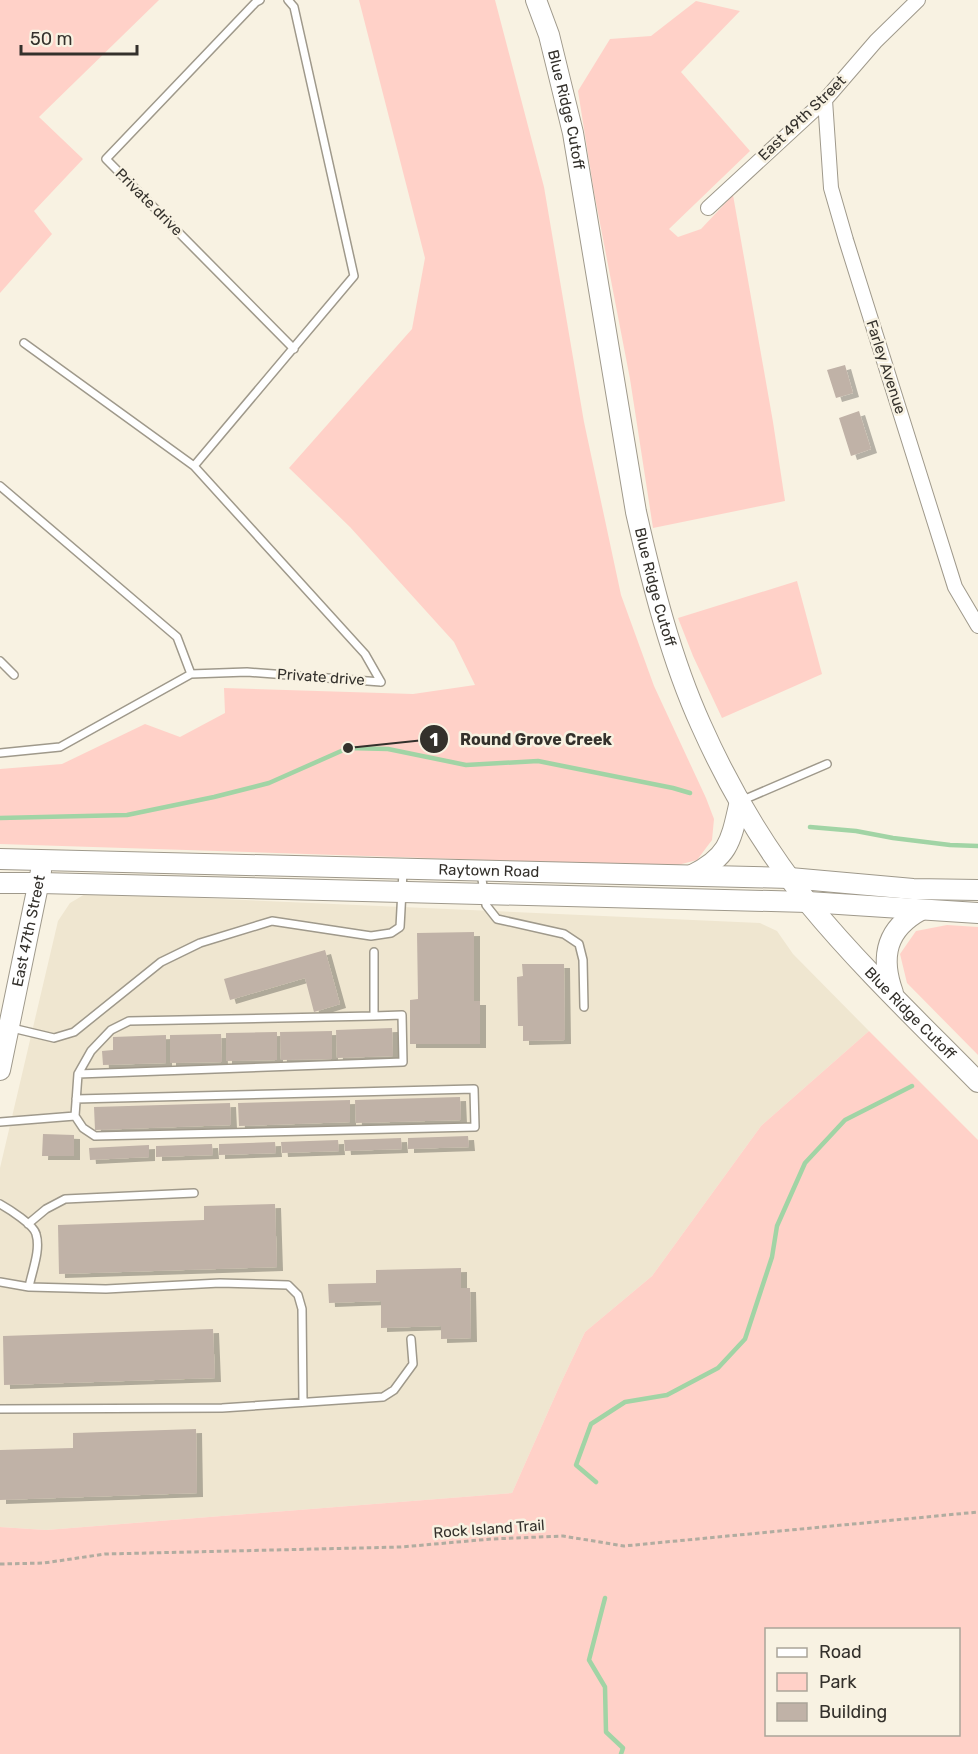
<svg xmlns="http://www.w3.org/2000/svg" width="978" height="1754" font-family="Rubik,sans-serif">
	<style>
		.built { fill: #efe6d0 }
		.green { fill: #ffd1c8; fill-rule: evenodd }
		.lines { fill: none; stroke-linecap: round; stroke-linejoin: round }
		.stream { stroke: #a1d4a5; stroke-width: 4.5 }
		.building { fill: #c0b2a7; filter: url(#shadow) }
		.lane-casing { stroke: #9f998b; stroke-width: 10 }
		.street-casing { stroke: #9f998b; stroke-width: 16 }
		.secondary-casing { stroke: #9f998b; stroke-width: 22 }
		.path { stroke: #b1aca0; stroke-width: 3; stroke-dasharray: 4.5 3; stroke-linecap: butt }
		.lane { stroke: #fff; stroke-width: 7 }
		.street { stroke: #fff; stroke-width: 14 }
		.secondary { stroke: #fff; stroke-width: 20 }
		.labels { text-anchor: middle; stroke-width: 5; stroke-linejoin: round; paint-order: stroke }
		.street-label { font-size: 15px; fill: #34312c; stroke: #f8f2e2 }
		.leader { fill: none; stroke: #34312c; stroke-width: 2 }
		.callout-dot { fill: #34312c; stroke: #f8f2e2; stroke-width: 2 }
		.mark-label { font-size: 18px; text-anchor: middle; font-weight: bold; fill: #fff }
		.callout-label { font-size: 16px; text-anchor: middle; font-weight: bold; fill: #34312c; stroke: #f8f2e2; stroke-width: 5; stroke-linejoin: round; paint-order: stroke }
	</style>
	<defs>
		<filter id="shadow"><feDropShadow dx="6" dy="4" stdDeviation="0" flood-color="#0004"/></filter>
	</defs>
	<rect width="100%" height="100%" fill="#f8f2e2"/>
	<path class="built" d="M87 893 760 923 777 931 793 954 869 1031 761 1126 652 1276 585 1332 559 1387 512 1493 46 1530 0 1527V1168L58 921 70 903Z"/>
	<path class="green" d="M0 0H159L39 117 83 159 34 211 52 234 0 293Z
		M359 0H495L544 187 584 422 621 595 654 686 706 798 714 819 712 840 697 860 674 866 0 844V769L62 764 145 724 180 737 225 713 224 688 413 694 475 685 454 642 350 527 289 468 412 329 425 258Z
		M696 1 740 11 681 72 750 151 669 229 678 237 701 229 733 195 773 422 785 501 653 528 630 379 594 192 578 91 610 39 651 36Z
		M797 581 822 674 722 718 693 656 678 618Z
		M947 925 978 927V1055L907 983 900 954 916 931Z
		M869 1031 978 1140V1754H0V1527L46 1530 512 1493 559 1387 585 1332 652 1276 761 1126ZM766 1630H958V1734H766Z"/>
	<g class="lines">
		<path class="stream" d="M0 818 127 815 214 797 269 783 348 748 388 749 466 765 538 761 673 788 690 793
			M810 827 856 831 893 838 950 845 978 846
			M596 1482 576 1465 591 1424 625 1402 667 1395 718 1368 745 1339 772 1257 777 1226 805 1163 845 1120 912 1086
			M605 1598 589 1660 605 1687 606 1732 623 1748 621 1754"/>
	</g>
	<path class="building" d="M845 365 853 393 836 398 827 370Z
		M859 411 871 449 851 456 839 418Z
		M474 932V1001H480V1044H410V1000L418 999 417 933Z
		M325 950 340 1004 314 1012 305 978 230 1000 224 979Z
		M522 964H564L565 1040 523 1041V1026H518L517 977 523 976Z
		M392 1028 393 1056 337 1058 336 1030Z
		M332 1031V1059L281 1060 280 1032Z
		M277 1032V1060L226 1061V1033Z
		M221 1034 222 1062 170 1063V1035Z
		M166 1035V1063L103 1065 102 1051 113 1050V1037Z
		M460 1097 461 1120 356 1123 355 1100Z
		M350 1100V1122L239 1126 238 1103Z
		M230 1103 231 1125 95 1130 94 1107Z
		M43 1134 74 1135V1156H42Z
		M468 1136 469 1147 408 1149V1138Z
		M401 1138 402 1149 345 1151 344 1140Z
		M338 1140 339 1151 282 1153 281 1142Z
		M275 1142 276 1153 219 1155V1144Z
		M212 1144 213 1155 156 1157V1146Z
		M149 1145V1157L90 1160 89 1148Z
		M275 1204 277 1267 59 1274 58 1225 204 1220V1206Z
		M461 1268V1288H470L471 1338 441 1339V1326L381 1328V1301L329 1303 328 1284 376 1283V1270Z
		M213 1329 215 1378 4 1385 3 1336Z
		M196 1429 197 1493 0 1500V1450L73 1448V1433Z"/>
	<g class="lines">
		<defs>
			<path id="lane" d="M260 0 256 2 106 159 294 349
				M24 343 194 466 365 654 381 682
				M194 466 354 276 294 7 288 0
				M0 486 177 637 191 674
				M0 661 14 675
				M0 753 60 747 191 674 247 672 381 682
				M743 800 827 764
				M481 873 486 905 497 919 564 934 579 944 583 960 584 1007
				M12 1028 54 1038 74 1032 161 962 200 943 272 921 371 936 391 933 400 927 403 872
				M78 1074 403 1062 402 1015 374 1016
				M75 1116 83 1128 95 1136 475 1127 474 1089 76 1099
				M0 1122 75 1116 78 1074 91 1051 111 1030 129 1021 374 1016V952
				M0 1204C9 1209 34 1225 36 1234 41 1250 32 1271 29 1287
				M28 1224 46 1209 65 1199 194 1193
				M0 1282 29 1287 106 1289 220 1283 288 1285 298 1295 302 1309 303 1402
				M0 1409 222 1408 383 1397 394 1390 413 1364 411 1339"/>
			<path id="street" d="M825 100 831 188 846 240 955 587 978 626
				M708 208 825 100 876 41 918 0"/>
			<g id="secondary">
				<path id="s1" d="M536 0 549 35 573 133 636 512C652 583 671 659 701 725 729 788 766 850 809 904 861 967 921 1024 978 1082"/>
				<path id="s2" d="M0 859 790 878 913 889 978 890"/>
				<path d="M692 875C730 856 731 840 740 801"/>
				<path d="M0 883H40L808 902 978 913"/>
				<path d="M893 993C880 957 886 929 921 910"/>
				<path id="s3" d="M0 1070 41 871"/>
			</g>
		</defs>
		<use href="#lane" class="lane-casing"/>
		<use href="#street" class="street-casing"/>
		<use href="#secondary" class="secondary-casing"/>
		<path class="path" d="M0 1564 44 1563 105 1554 401 1547 491 1539 563 1536 624 1546 978 1512"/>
		<use href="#lane" class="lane"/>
		<use href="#street" class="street"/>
		<use href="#secondary" class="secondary"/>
	</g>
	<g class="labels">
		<g class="street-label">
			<text dy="5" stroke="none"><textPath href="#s1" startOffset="114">Blue Ridge Cutoff</textPath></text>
			<text transform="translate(802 118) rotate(-44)" y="5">East 49th Street</text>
			<text transform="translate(149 202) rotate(45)" y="5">Private drive</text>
			<text transform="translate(886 367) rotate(72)" y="5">Farley Avenue</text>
			<text dy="5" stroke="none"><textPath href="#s1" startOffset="600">Blue Ridge Cutoff</textPath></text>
			<text transform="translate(321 677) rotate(4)" y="5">Private drive</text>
			<text dy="5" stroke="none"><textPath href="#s2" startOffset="489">Raytown Road</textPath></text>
			<text dy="5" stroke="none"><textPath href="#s3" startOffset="142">East 47th Street</textPath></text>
			<text dy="5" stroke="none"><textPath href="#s1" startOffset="1104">Blue Ridge Cutoff</textPath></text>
			<text transform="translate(489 1529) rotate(-4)" y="5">Rock Island Trail</text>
		</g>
	</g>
	<path class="leader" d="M348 748L434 739"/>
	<g class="callout-dot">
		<circle cx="348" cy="748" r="6"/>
		<circle cx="434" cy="739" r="15"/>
	</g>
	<g class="mark-label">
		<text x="434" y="746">1</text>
	</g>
	<g class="callout-label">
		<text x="536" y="745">Round Grove Creek</text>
	</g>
	<rect x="765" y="1628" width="195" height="108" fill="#f8f2e2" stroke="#aaa599" stroke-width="1.5"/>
	<rect x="777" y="1648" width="30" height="9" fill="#ffffff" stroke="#aaa599" stroke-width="1.5"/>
	<text x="819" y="1658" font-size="18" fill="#34312c">Road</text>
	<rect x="777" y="1673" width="30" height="18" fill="#ffd1c8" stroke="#aaa599" stroke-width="1.5"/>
	<text x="819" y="1688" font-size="18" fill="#34312c">Park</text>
	<rect x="777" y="1703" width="30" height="18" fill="#c0b2a7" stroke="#aaa599" stroke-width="1.5"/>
	<text x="819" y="1718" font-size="18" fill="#34312c">Building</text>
	<path d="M21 45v9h116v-9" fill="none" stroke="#34312c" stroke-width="3"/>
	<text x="30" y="45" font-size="18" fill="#34312c" stroke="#f8f2e2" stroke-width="4.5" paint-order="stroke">50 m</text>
</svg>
